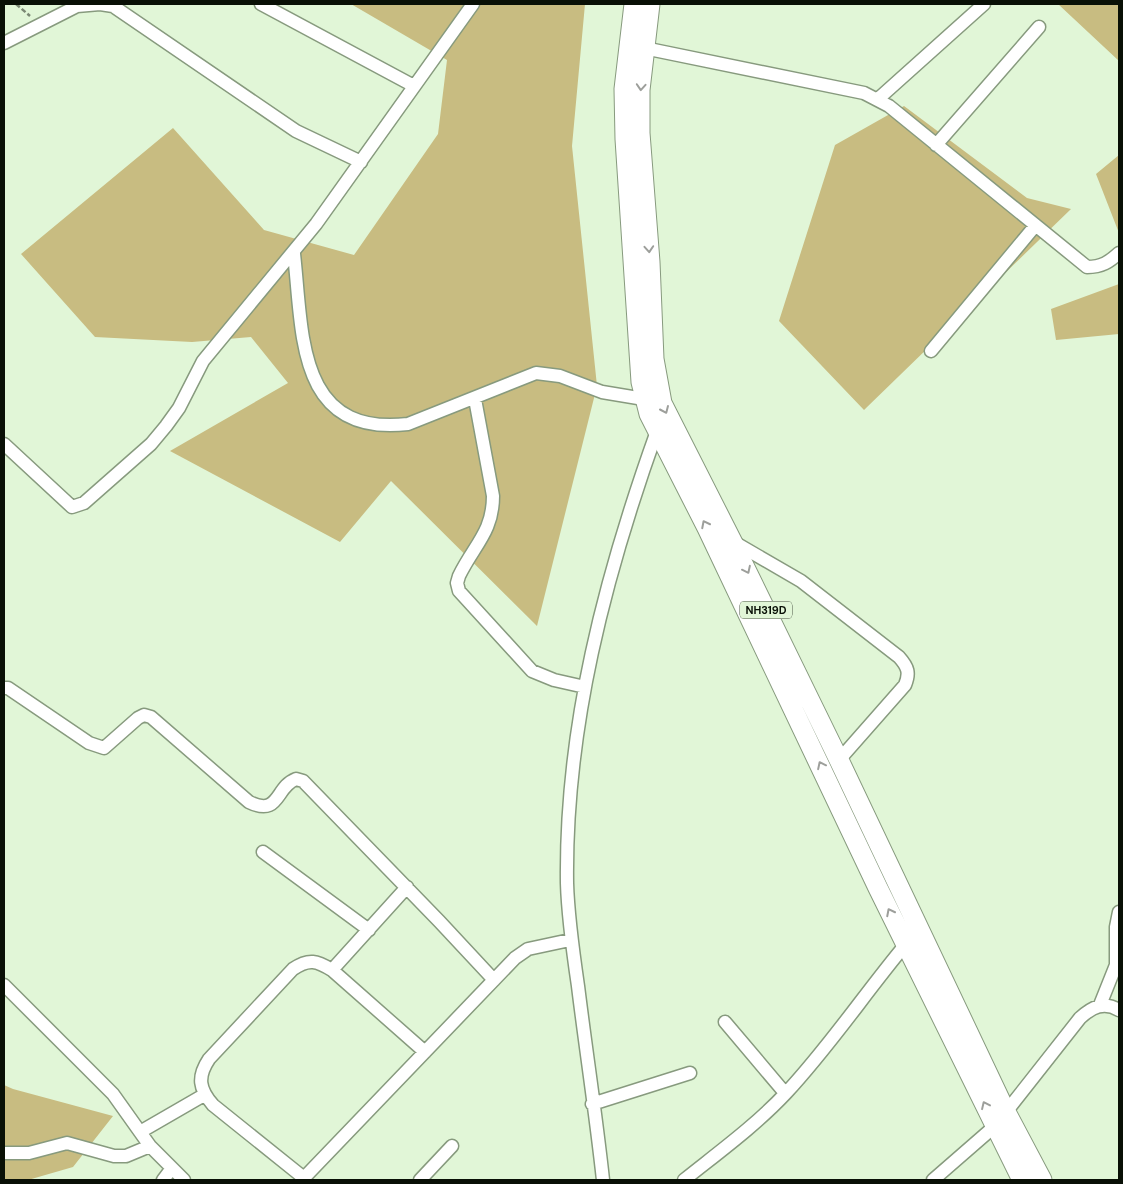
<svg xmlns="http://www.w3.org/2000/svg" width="1123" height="1184" font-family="'DM Sans',sans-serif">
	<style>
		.green { fill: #c8bc81 }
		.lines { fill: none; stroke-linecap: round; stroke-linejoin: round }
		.minor-casing { stroke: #879a7e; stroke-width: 15 }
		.highway-casing { stroke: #879a7e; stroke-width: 21 }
		.path { stroke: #7a8873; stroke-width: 2.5; stroke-dasharray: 5 2.5; stroke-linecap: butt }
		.minor { stroke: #fff; stroke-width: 12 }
		.highway { stroke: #fff; stroke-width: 19 }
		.oneway { stroke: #9d9f9b }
		.labels { text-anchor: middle; stroke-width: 5; stroke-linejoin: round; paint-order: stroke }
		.shield { fill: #e1f6d7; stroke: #4a5545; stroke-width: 1 }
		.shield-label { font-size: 11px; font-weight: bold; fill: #091006 }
	</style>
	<rect width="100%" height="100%" fill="#e1f6d7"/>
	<path class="green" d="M351 4H585L572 146 597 386 537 626 391 481 340 542 170 451 288 383 251 337 192 342 95 337 21 254 173 128 264 230 354 255 438 134 447 60Z
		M1058 4H1119V61Z
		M904 106 1027 198 1071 209 864 410 779 321 835 145Z
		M1119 155V233L1096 174Z
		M1119 284V334L1056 340 1051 309Z
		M4 1085 13 1089 113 1116 73 1167 28 1180H4Z"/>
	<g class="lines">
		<defs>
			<path id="minor" d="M261 4 414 86
				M4 43 77 6 100 4 113 6 296 131 361 162
				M644 48 864 93 889 106 1087 267C1102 267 1109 262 1119 253
				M878 99 984 4
				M936 145 1039 27
				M294 254C303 333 296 437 408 424L536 373 560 376 602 392 644 399
				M931 351 1035 226
				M475 399 493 496C493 532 474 545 459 576L457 583 459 591 532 671 554 680 585 687
				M4 444 72 507 84 503 151 444 166 426 179 408 203 361 316 224 473 4
				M732 541 801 581 899 657C908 667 910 673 905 685L839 760
				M4 688H8L89 743 104 748 138 718 144 715 151 717 249 802C280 817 275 787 296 779L303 781 439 921 494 980
				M263 852 369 930
				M332 970 407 887
				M4 985 113 1094 150 1146 184 1180
				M1100 1005 1116 965V927L1119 912
				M725 1022 785 1093
				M592 1104 690 1073
				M1006 1112 1080 1018C1092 1007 1104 1001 1119 1010
				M140 1132 204 1095
				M4 1153H29L67 1143 114 1156H126L150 1146
				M304 1178 213 1105C199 1089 197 1077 209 1059L293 969C309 958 317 961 332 970L425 1052
				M163 1180 172 1168
				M302 1180 515 958 528 949 570 940
				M420 1180 452 1146
				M603 1180C596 1115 586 1051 578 986 573 952 568 918 567 883 565 728 605 576 657 431
				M684 1180C719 1152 755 1126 786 1093 830 1046 865 993 906 944
				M933 1180 995 1126"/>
			<path id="highway" d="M634 4 624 89 625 139 641 382 649 414 707 528 878 888 1022 1180
				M650 4 640 90V133L650 262 654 359 662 403 732 541 839 760 1006 1112 1042 1180"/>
		</defs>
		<use href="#minor" class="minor-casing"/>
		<use href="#highway" class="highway-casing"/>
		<path class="path" d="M16 4 30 16"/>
		<use href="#minor" class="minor"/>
		<use href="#highway" class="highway"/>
	</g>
	<defs><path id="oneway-chevron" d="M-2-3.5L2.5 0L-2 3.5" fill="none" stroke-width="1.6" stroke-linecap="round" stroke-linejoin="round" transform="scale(1.25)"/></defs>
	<g class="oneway">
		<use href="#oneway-chevron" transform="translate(641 87) rotate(94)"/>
		<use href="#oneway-chevron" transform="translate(649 249) rotate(86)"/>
		<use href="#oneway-chevron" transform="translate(665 410) rotate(66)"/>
		<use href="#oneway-chevron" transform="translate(705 524) rotate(-117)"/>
		<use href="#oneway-chevron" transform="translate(747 570) rotate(64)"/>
		<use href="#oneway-chevron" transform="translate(821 765) rotate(-116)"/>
		<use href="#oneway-chevron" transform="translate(890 912) rotate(-117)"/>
		<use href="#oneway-chevron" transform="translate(985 1105) rotate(-115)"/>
	</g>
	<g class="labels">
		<rect class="shield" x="740" y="601.5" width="52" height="17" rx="4"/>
		<g class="shield-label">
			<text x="766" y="614">NH319D</text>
		</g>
	</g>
	<rect width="1123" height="1184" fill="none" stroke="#091006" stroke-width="10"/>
</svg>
